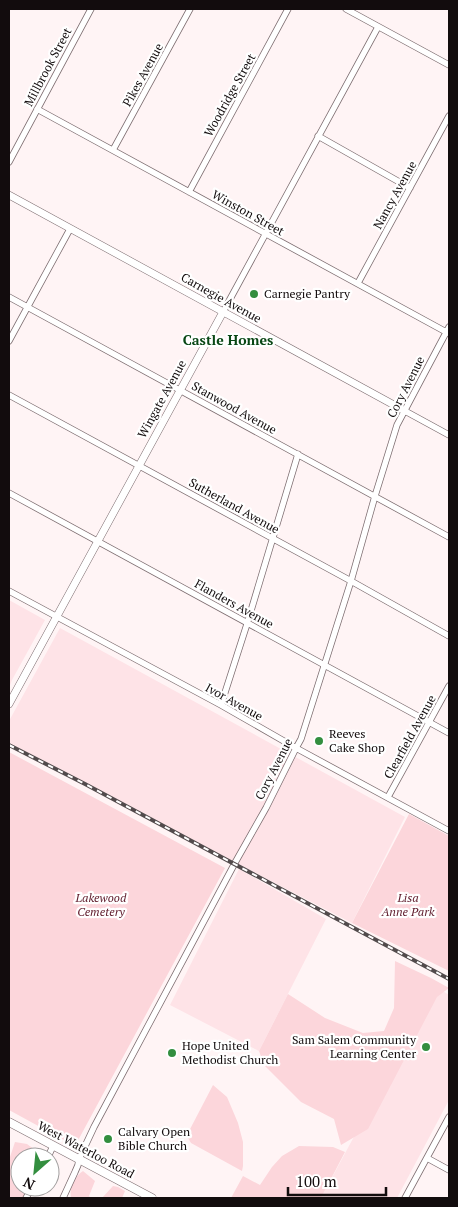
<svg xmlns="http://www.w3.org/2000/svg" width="458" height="1207" font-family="'PT Serif',serif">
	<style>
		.built { fill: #fee3e7 }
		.green { fill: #fcd6db }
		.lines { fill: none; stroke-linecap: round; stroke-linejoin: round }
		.minor-casing { stroke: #7d6d70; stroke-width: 7 }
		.tertiary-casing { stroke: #7d6d70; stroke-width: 8 }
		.secondary-casing { stroke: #7d6d70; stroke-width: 9 }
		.minor { stroke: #fff; stroke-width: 5.5 }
		.tertiary { stroke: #fff; stroke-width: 7 }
		.secondary { stroke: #fff; stroke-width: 8 }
		.rail-casing { stroke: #524b4c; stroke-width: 4 }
		.rail { stroke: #fff; stroke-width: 2; stroke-dasharray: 5.5; stroke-linecap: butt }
		.poi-dot { fill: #338e3f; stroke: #fff; stroke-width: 2 }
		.labels { text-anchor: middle; stroke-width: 4.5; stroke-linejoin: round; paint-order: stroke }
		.street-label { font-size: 12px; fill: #120c0d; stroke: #fff }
		.poi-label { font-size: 12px; fill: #120c0d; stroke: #fff; text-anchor: start }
		.park-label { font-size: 12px; font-style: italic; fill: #632131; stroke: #fff }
		.neighbourhood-label { font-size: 14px; font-weight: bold; fill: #094715; stroke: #fff }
	</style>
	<rect width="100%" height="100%" fill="#fff4f5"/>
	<path class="built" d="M9 600 45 620 12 680 9 688Z
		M60 628 405 817 352 923 9 745V721Z
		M239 869 326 919 259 1051 170 1005Z
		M435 986 449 995V1100L397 1198H321Z"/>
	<path class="green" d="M9 752 225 868 75 1146 9 1110Z
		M409 814 449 836V971L352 923Z
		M395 961 431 978 449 988 437 997 368 1129 341 1145 334 1119 301 1102 264 1065 259 1051 288 994 325 1018 363 1033 384 1031 394 1008Z
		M213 1085 227 1097 238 1123 243 1142V1166L242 1171 191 1143 188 1138V1133Z
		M15 1142 27 1144 42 1155 41 1157H20V1187H29L24 1198H9V1160Z
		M299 1146 333 1147 345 1152 321 1198H231L243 1176 260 1185 272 1167 282 1156Z
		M83 1171 95 1181 89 1196 91 1198H71C69 1188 74 1177 83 1171Z
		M113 1186 118 1187 125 1191 122 1198H102Z"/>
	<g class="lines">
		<defs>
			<path id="minor" d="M346 9 449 65
				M37 109 448 333
				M318 136 410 188
				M113 150 190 9
				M9 162 91 9
				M189 192 288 9
				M358 283 449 116
				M9 297 449 537
				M223 312 378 27
				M9 341 70 229
				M9 395 351 581 449 636
				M405 411 449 435
				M9 493 449 733
				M9 591 221 705 296 748 449 831
				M221 705 247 624 298 454
				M388 797 449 686
				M48 1157 53 1146
				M427 1158 449 1170
				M26 1198 32 1187
				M63 1198 75 1172 78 1165 79 1159 94 1127 236 861 266 808 296 748 301 739 351 581 375 496 397 425 449 327
				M405 1198 449 1117"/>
			<path id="tertiary" d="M9 195 405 411
				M9 704 223 312"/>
			<path id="secondary" d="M9 1122 152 1198"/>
		</defs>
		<use href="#minor" class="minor-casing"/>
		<use href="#tertiary" class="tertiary-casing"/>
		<use href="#secondary" class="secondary-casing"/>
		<use href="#minor" class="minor"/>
		<use href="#tertiary" class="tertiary"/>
		<use href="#secondary" class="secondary"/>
		<defs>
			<path id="rail" d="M9 745 85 784 449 979"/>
		</defs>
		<use href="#rail" class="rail-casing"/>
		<use href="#rail" class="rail"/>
	</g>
	<g class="poi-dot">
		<circle cx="254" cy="294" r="5"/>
		<circle cx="319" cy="741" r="5"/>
		<circle cx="426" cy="1047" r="5"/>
		<circle cx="172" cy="1053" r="5"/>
		<circle cx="108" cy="1139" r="5"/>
	</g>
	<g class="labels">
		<g class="street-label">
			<text transform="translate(48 67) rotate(-62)" y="4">Millbrook Street</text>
			<text transform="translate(143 75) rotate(-61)" y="4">Pikes Avenue</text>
			<text transform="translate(230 95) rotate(-61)" y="4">Woodridge Street</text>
			<text transform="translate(395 195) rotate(-61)" y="4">Nancy Avenue</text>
			<text transform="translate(248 213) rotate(29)" y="4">Winston Street</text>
			<text transform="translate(221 298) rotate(29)" y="4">Carnegie Avenue</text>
			<text transform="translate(406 387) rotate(-63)" y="4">Cory Avenue</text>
			<text transform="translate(162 399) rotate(-61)" y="4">Wingate Avenue</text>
			<text transform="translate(234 408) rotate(29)" y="4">Stanwood Avenue</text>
			<text transform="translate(234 506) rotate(29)" y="4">Sutherland Avenue</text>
			<text transform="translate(234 604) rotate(29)" y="4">Flanders Avenue</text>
			<text transform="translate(234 702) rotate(29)" y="4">Ivor Avenue</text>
			<text transform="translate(410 737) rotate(-61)" y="4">Clearfield Avenue</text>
			<text transform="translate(274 769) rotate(-63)" y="4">Cory Avenue</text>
			<text transform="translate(86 1150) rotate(28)" y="4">West Waterloo Road</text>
		</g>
		<g class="poi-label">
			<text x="264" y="298">Carnegie Pantry</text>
			<text x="329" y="738">Reeves<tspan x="329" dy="14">Cake Shop</tspan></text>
			<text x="416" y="1044" text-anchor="end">Sam Salem Community<tspan x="416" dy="14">Learning Center</tspan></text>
			<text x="182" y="1050">Hope United<tspan x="182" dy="14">Methodist Church</tspan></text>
			<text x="118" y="1136">Calvary Open<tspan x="118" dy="14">Bible Church</tspan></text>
		</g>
		<g class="park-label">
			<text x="101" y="902">Lakewood<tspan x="101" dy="14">Cemetery</tspan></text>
			<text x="408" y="902">Lisa<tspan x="408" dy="14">Anne Park</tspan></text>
		</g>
		<g class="neighbourhood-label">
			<text x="228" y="345">Castle Homes</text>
		</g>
	</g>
	<rect width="458" height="1207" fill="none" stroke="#120c0d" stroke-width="20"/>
	<g transform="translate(35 1172) rotate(207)"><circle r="24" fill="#ffffff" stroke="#a09e9e"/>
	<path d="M0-4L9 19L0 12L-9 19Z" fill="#338e3f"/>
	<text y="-8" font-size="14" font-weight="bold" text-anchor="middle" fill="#120c0d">N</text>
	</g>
	<path d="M288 1187v8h98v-8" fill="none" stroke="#120c0d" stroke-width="2.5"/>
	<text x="296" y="1187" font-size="15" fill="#120c0d" stroke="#ffffff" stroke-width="4" paint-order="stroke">100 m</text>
</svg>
